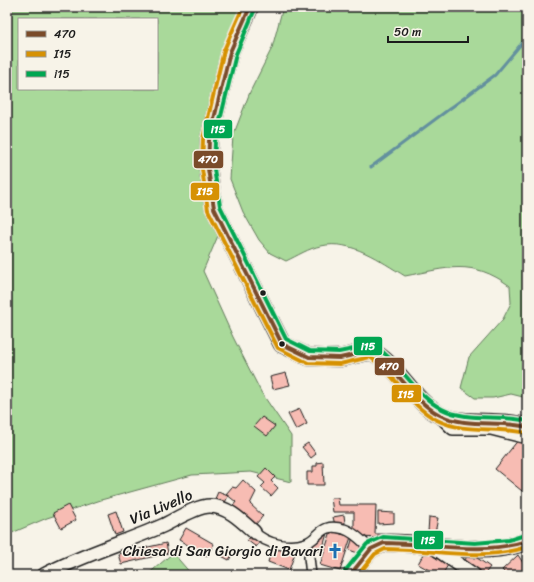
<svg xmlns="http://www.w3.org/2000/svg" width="534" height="582" font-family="Sriracha,sans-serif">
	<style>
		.green { fill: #a9d99a; stroke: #627a5b; fill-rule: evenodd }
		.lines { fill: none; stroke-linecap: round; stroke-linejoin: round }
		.stream { stroke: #63909e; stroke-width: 3 }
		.building { fill: #f7bcb3; stroke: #1c1c1c }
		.pedestrian-casing { stroke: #1c1c1c; stroke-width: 12 }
		.minor-casing { stroke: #1c1c1c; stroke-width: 16 }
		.tertiary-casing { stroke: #1c1c1c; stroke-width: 19 }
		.pedestrian { stroke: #f7f3e8; stroke-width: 9 }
		.minor { stroke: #f7f3e8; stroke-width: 13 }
		.tertiary { stroke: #f7f3e8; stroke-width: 16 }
		.bus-1-casing { stroke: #f7f3e8; stroke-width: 7 }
		.bus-2-casing { stroke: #f7f3e8; stroke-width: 7 }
		.bus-3-casing { stroke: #f7f3e8; stroke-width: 7 }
		.bus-1 { stroke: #7a4b2a; stroke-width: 4 }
		.bus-2 { stroke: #d69104; stroke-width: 4 }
		.bus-3 { stroke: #00a651; stroke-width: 4 }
		.bus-dot { fill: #1c1c1c; stroke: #f7f3e8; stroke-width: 1.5 }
		.labels { text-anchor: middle; stroke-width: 3; stroke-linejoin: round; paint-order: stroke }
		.street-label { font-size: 15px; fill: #1c1c1c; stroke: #f7f3e8 }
		.poi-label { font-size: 15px; fill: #1c1c1c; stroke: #f7f3e8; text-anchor: end }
		.line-badge { stroke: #f7f3e8; stroke-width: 1.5 }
		.badge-label { font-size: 11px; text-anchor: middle; font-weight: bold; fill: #fff }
	</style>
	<rect width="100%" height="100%" fill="#f7f3e8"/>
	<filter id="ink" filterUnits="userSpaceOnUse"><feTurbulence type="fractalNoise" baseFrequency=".025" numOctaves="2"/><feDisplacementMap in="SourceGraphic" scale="8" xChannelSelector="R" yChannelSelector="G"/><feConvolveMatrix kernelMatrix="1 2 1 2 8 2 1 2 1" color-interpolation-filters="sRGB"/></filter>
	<g filter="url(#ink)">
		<path class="green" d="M7 7H242L204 141 220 231 203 271 233 337 261 392 291 436V482L251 472 192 475 101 500 47 518 7 535ZM19 19H157V89H19Z
			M283 7H527V398L511 394 493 398H475L461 388 469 357 503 319 511 303 510 286C471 258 448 268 405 276 380 261 351 239 321 246 309 248 297 256 286 261L270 253 259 240 243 212 230 179 233 136 250 92 272 48Z
			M173 553 192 575H147Z"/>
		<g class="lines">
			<path class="stream" d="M371 167 495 75 527 37"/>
		</g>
		<path class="building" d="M286 373 290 385 273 389 270 377Z
			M300 409 307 424 296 430 288 414Z
			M262 417 275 426 267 436 254 426Z
			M519 439 527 445V490L522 491 495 469Z
			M308 443 316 454 311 458 302 447Z
			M323 462 324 485H307V472H313V466H317V463Z
			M266 468 275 477 271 481 278 488 271 496 261 487 265 483 258 477Z
			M243 480 256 492 250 504 263 516 255 525 232 507 236 502 226 494 232 487 236 488Z
			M218 492 228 496 224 505 214 501Z
			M331 498H338L339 505H376L375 534H384V538L358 537 354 532V512H333Z
			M68 505 76 520 61 528 53 513Z
			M116 511 123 532 115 535 108 514Z
			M378 512 394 513V523L378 524Z
			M344 515 345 523 335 525 333 517Z
			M429 517 438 518 435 533 428 532Z
			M186 528 214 544 207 556 179 540Z
			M331 531 351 537 340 571 320 565Z
			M327 533 322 551 311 549 314 538Z
			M252 534 261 541 256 547 247 540Z
			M353 537 361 544 358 553 349 550Z
			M166 543 168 553 121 564 118 554Z
			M273 545 295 553 289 570 268 562Z
			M219 548 232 555 229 560 216 553Z
			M425 551 448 565 442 575H438L418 564Z
			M470 553 490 567 484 575H476L461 565Z
			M518 555 527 569V575H507L502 570Z
			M363 568 379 575H360Z"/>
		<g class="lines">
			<defs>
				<path id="pedestrian" d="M254 532C266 544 289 549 306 543 320 538 320 522 344 529 353 531 364 543 371 549
					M309 557 311 575"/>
				<path id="minor" d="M440 415 453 428H491L527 437
					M432 546 474 575
					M44 575C82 555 123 543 162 526 175 520 196 506 210 506 227 506 242 521 254 532"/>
				<path id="tertiary" d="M250 7 230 52 209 140 208 169 214 208 282 344 309 357 340 358 371 351C398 365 412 401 440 415 463 427 500 418 527 427
					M350 575 371 549 384 543C429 541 484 559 527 541"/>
			</defs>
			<use href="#pedestrian" class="pedestrian-casing"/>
			<use href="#minor" class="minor-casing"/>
			<use href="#tertiary" class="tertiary-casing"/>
			<use href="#pedestrian" class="pedestrian"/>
			<use href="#minor" class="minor"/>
			<use href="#tertiary" class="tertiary"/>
			<defs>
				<path id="bus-1" d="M250 7 230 52 209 140 208 169 214 208 282 344 309 357 340 358 371 351C398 368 412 401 440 415 466 428 499 420 527 427
					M350 575 371 549 384 543C432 543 480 556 527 541"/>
				<path id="bus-2" d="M243 7 224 50 203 139 202 169 208 210 278 348 308 363 340 364 370 357C396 374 409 406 437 420 464 434 497 426 526 433
					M358 575 375 554 385 549C433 549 480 562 527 547"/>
				<path id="bus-3" d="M255 9 236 54 215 141 214 169 220 206 286 339 310 351 339 352 373 345C401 362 414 395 442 409 467 422 500 414 527 421
					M345 571 367 544 383 537 475 543 509 540 525 535"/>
			</defs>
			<use href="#bus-1" class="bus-1-casing"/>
			<use href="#bus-2" class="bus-2-casing"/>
			<use href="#bus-3" class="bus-3-casing"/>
			<use href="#bus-1" class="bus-1"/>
			<use href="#bus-2" class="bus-2"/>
			<use href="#bus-3" class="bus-3"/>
		</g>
	</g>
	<defs>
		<symbol id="church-bare" viewBox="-9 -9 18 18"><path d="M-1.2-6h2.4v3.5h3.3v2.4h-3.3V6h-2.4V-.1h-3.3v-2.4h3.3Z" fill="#1f6fb2" stroke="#f7f3e8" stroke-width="2.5" paint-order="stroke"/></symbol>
	</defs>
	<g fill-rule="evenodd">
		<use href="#church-bare" x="324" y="540" width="22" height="22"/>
	</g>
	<g class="bus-dot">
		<circle cx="263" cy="293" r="3.5"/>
		<circle cx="282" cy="344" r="3.5"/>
	</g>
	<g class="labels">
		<g class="street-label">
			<text transform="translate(161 507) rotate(-23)" y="5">Via Livello</text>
		</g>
		<g class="poi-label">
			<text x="323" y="556">Chiesa di San Giorgio di Bavari</text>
		</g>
	</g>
	<g class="line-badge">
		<rect x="203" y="119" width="30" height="20" rx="4" fill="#00a651"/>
		<rect x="193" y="150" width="31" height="19" rx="4" fill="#7a4b2a"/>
		<rect x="190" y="182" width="30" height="19" rx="4" fill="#d69104"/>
		<rect x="353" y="336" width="30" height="20" rx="4" fill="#00a651"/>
		<rect x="374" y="357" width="31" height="19" rx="4" fill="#7a4b2a"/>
		<rect x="391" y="384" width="31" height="19" rx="4" fill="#d69104"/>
		<rect x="413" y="530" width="31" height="20" rx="4" fill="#00a651"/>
	</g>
	<g class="badge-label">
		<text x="218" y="133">i15</text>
		<text x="208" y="163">470</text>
		<text x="205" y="195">I15</text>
		<text x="368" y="350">i15</text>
		<text x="389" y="370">470</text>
		<text x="406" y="398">I15</text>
		<text x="428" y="544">i15</text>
	</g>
	<rect width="534" height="582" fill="none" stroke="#f7f3e8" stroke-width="24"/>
	<rect x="12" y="12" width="510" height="558" fill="none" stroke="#1c1c1c" stroke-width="1.5" filter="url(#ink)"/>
	<rect x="18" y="18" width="140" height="72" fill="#f7f3e8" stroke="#9f9d96"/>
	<rect x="26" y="31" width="20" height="6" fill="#7a4b2a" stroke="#9f9d96"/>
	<text x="54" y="38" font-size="12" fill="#1c1c1c">470</text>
	<rect x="26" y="51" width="20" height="6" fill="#d69104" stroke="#9f9d96"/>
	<text x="54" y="58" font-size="12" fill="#1c1c1c">I15</text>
	<rect x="26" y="71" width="20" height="6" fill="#00a651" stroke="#9f9d96"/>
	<text x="54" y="78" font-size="12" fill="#1c1c1c">i15</text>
	<path d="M388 36v6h80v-6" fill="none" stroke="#1c1c1c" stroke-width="2"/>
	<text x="394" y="36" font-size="12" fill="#1c1c1c" stroke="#f7f3e8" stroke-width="3" paint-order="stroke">50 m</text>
</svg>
